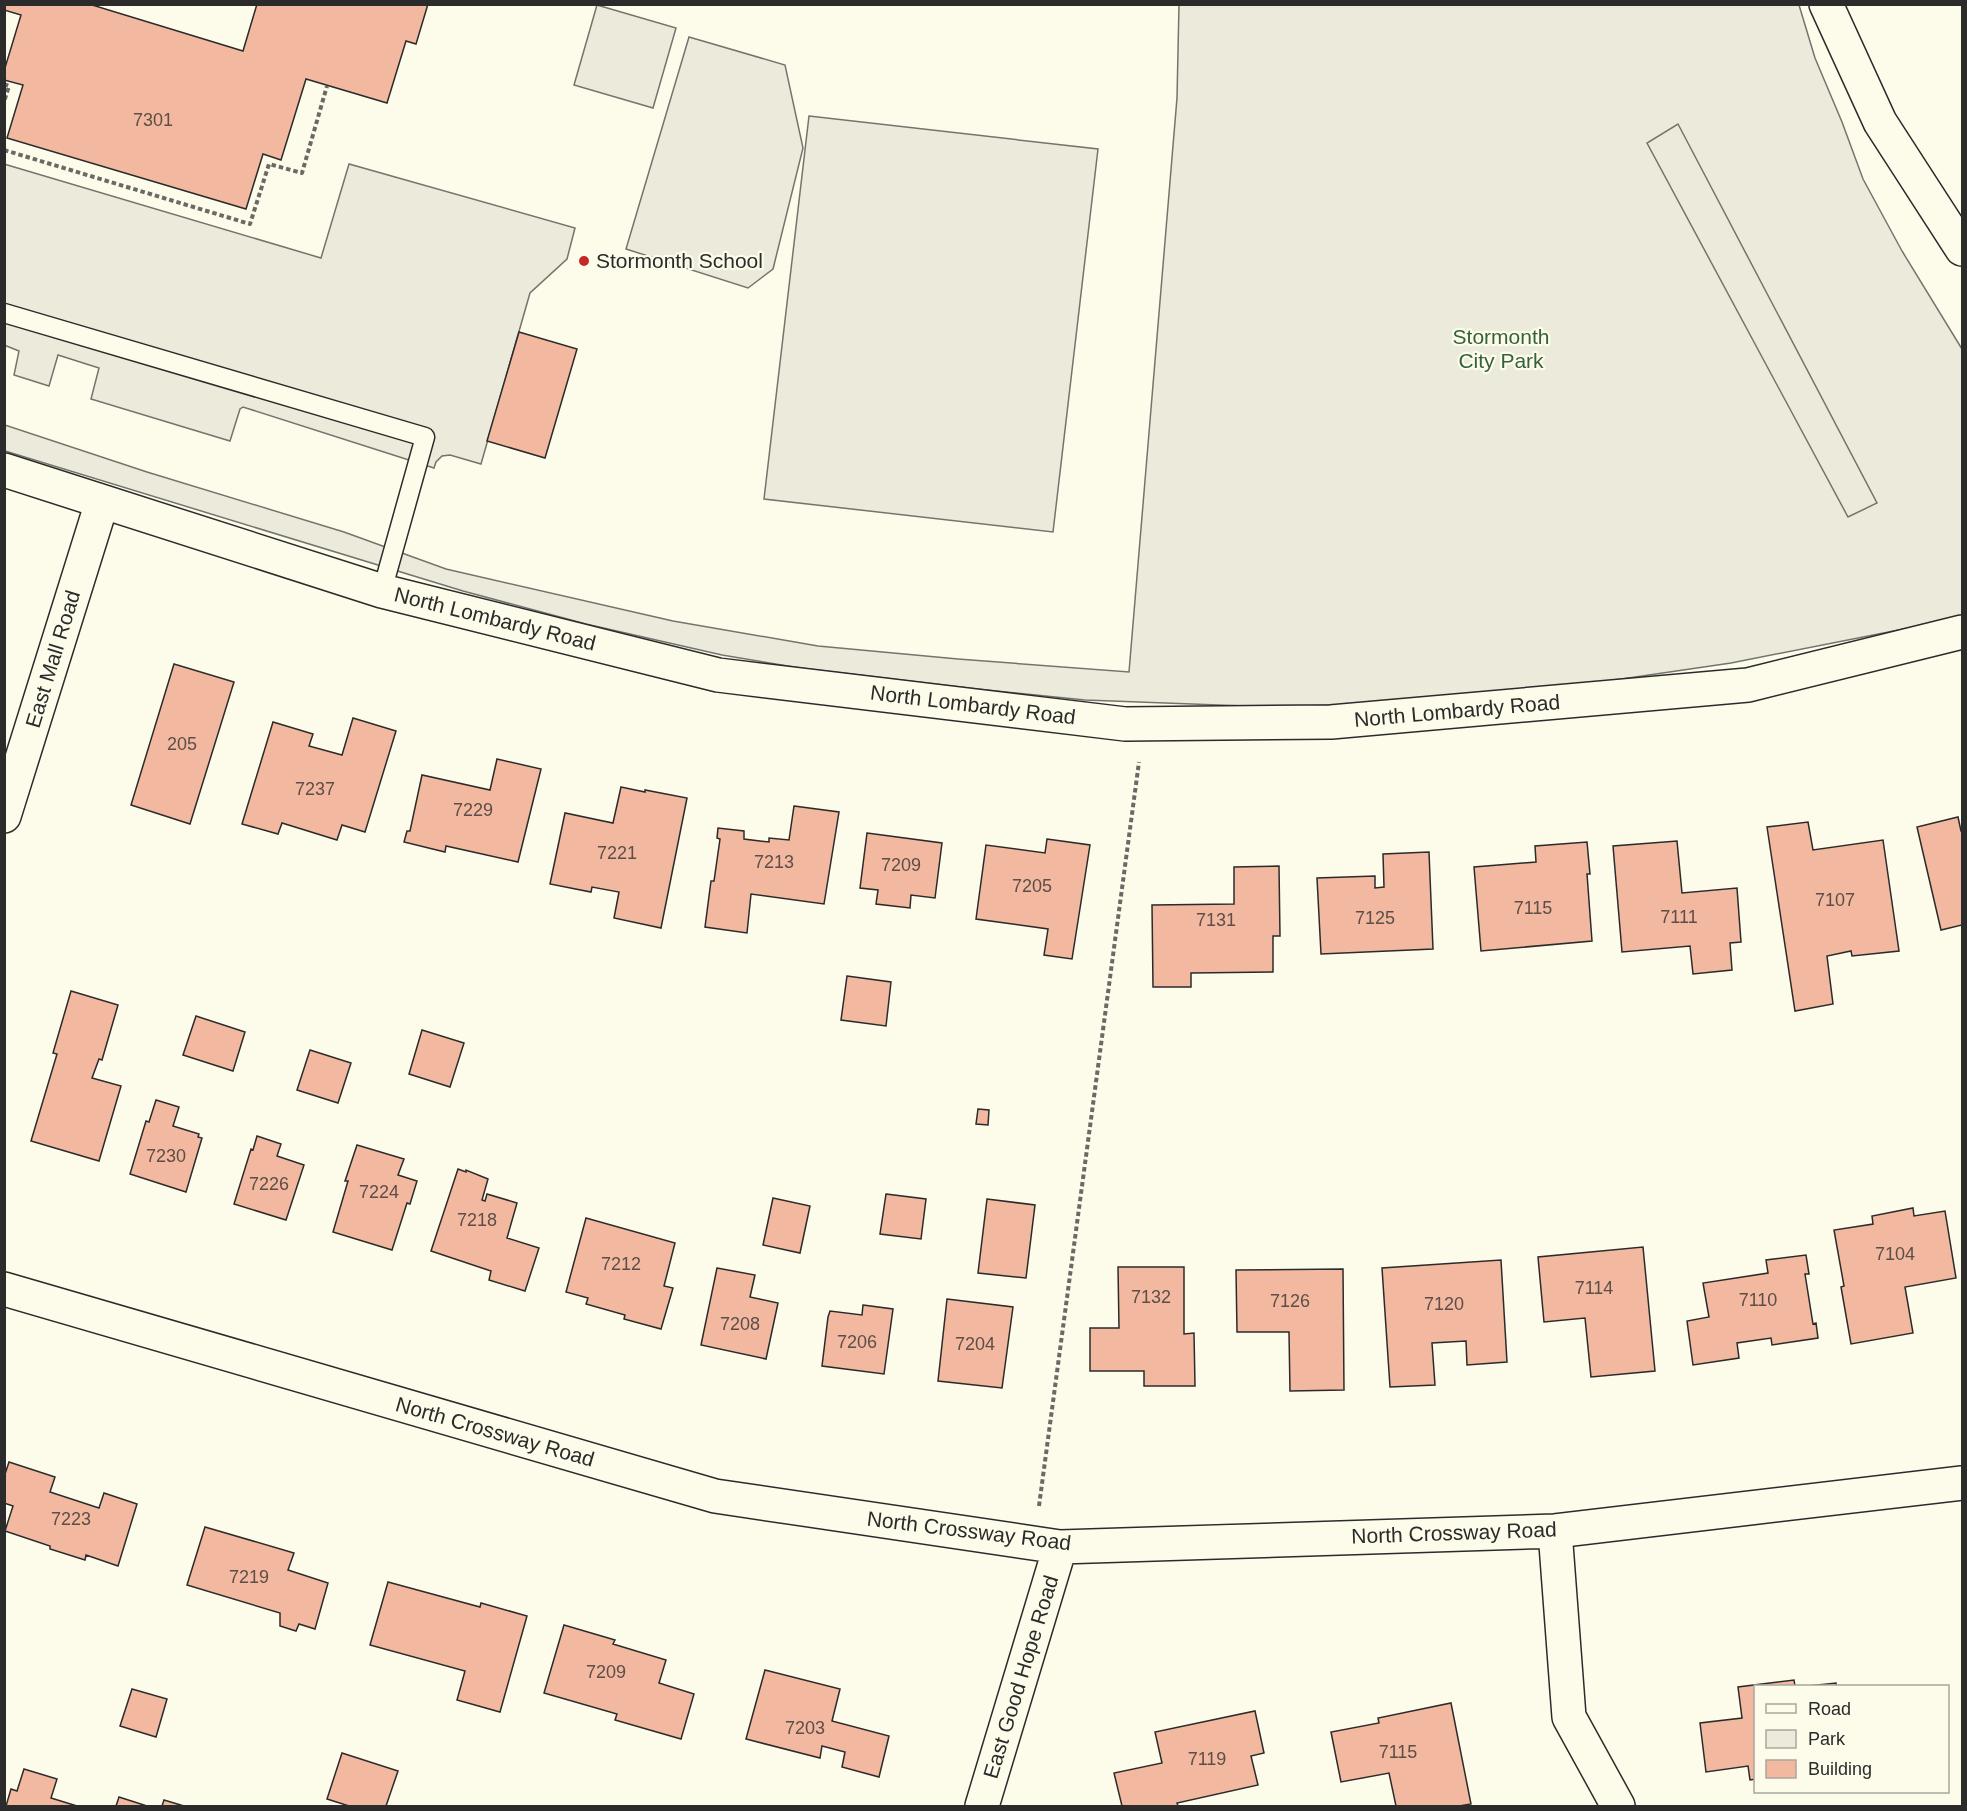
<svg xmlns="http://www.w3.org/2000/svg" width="1967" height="1811" font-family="Helvetica,sans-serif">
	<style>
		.green { fill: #ecebdb; stroke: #74746e; stroke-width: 1.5 }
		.parking { fill: #eceadb; stroke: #74746e; stroke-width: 1.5 }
		.building { fill: #f2b8a0; stroke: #2b2b2b; stroke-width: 1.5 }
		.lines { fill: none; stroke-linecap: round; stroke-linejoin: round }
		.lane-casing { stroke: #2b2b2b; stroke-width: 21 }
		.street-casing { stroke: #2b2b2b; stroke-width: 36 }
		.path { stroke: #6a6964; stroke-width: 4; stroke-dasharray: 4.5 3; stroke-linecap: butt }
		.lane { stroke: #fdfbea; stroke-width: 18 }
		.street { stroke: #fdfbea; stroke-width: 33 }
		.poi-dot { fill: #c62828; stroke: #fdfbea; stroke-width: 2 }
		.labels { text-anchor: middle; stroke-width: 4.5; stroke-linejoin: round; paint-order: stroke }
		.number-label { font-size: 18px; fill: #5d4e48 }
		.poi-label { font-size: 21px; fill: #2b2b2b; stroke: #fdfbea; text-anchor: start }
		.park-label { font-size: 21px; fill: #34623c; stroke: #fdfbea }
		.street-label { font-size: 21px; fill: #2b2b2b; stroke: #fdfbea }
	</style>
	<rect width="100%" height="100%" fill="#fdfbea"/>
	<path class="green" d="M597 5 676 28 653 108 574 85Z
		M1179 5H1799L1815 58 1842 122 1863 179 1902 251 1962 349V616L1924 625 1731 663 1560 688 1362 704 1274 707 1085 700 977 689 800 668 722 655 586 624 463 591 5 451V425L147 472 344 532 446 569 673 621 818 646 958 659 1129 672 1177 98Z
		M689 37 785 65 803 148 773 269 748 288 626 249Z
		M809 116 1098 149 1053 532 764 499Z"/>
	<path class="parking" d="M1678 124 1877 503 1848 517 1647 143Z
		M4 164 321 258 349 164 575 228 567 259 530 293 481 464 450 455 442 456 436 462 434 468 243 407 240 409 230 441 91 399 99 368 58 355 49 386 14 375 19 351 4 345Z"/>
	<path class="building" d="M4 4H89L243 51 257 4H428L416 44 406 41 387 103 306 79 281 160 263 154 246 209 7 138 23 85 4 80V71L21 15 4 10Z
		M519 332 577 349 545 458 487 441Z
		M174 664 234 682 190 824 131 805Z
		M353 718 396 731 365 832 342 825 337 840 282 823 278 834 242 824 273 722 313 734 309 746 342 755Z
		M497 759 541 769 518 862 446 846 445 852 404 842 407 831H410L422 775 490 790Z
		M621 787 645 792V790L687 798 661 928 614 918 619 892 592 887 591 892 550 884 565 813 613 823Z
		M794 806 839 812 824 904 751 894 747 933 705 927 711 881H714L720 839 717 838 718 828 744 831V839L769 842V838L789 840Z
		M1958 817 1961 831H1962V925L1941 930 1917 827Z
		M1808 822 1813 850 1883 840 1899 951 1852 956 1851 951 1827 956 1833 1004 1795 1011 1767 827Z
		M867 833 942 843 935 898 911 895 910 908 876 904 878 890 860 888Z
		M1047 839 1090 845 1072 959 1044 955 1048 929 976 919 986 845 1045 853Z
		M1677 841 1682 893 1737 888 1741 942 1730 943 1732 970 1693 974 1690 946 1622 952 1613 846Z
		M1587 842 1590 874H1587L1592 941 1481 951 1474 867 1536 862 1535 846Z
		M1429 852 1433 949 1321 954 1317 878 1375 876V888L1384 887 1383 854Z
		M1279 866 1280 936H1273V972L1191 973V987H1153L1152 905 1234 904V867Z
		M847 976 891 982 886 1026 841 1020Z
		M71 991 118 1005 102 1060 99 1059 92 1078 121 1086 99 1161 31 1141 57 1054 53 1053Z
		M196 1016 245 1032 233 1071 183 1055Z
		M422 1030 464 1043 450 1087 409 1074Z
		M310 1050 351 1063 338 1103 297 1090Z
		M156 1100 179 1107 173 1126 199 1134 198 1137 202 1138 186 1192 130 1174 146 1121 149 1122Z
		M978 1109 989 1110 988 1125 976 1124Z
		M257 1136 281 1144 277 1156 304 1165 286 1220 234 1204 251 1149 253 1150Z
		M357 1145 404 1159 398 1175 417 1181 410 1204 407 1203 392 1250 333 1232 348 1181H345Z
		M458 1169 466 1172V1170L488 1179 482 1200 485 1201 487 1194 517 1203 507 1238 539 1248 525 1291 489 1280 491 1271 431 1251Z
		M886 1194 926 1199 921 1239 880 1234Z
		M773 1198 810 1206 800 1253 763 1245Z
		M987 1199 1035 1205 1026 1278 978 1273Z
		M1913 1208 1914 1216 1945 1211 1956 1278 1905 1287 1913 1333 1851 1344 1841 1287 1844 1286 1834 1230 1873 1224 1872 1216Z
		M586 1218 675 1243 664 1286 673 1288 661 1329 624 1319 625 1315 586 1304 588 1298 566 1292Z
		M1643 1247 1655 1371 1591 1377 1585 1318 1544 1322 1538 1257Z
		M1806 1255 1809 1274H1805L1813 1324 1816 1323 1818 1338 1772 1345 1771 1338 1737 1343 1739 1358 1693 1365 1687 1321 1709 1317 1703 1283 1768 1273 1766 1260Z
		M1501 1260 1507 1362 1467 1365 1466 1341 1432 1343 1435 1385 1390 1387 1382 1268Z
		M1118 1267H1184V1334L1194 1333 1195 1386H1144V1371H1090V1328H1119Z
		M717 1268 755 1275 750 1297 778 1303 766 1359 701 1345Z
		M1343 1269 1344 1390 1290 1391 1289 1332H1237L1236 1270Z
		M947 1299 1013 1307 1002 1388 938 1381Z
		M863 1305 893 1309 884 1374 822 1366 828 1317 830 1311 862 1315Z
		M9 1462 55 1477 50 1492 99 1508 104 1493 137 1504 118 1566 86 1555 85 1560 50 1549V1546L5 1531 13 1506 4 1503V1477Z
		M205 1527 294 1553 288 1570 328 1583 315 1629 299 1624 296 1631 280 1626V1613L187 1585Z
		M388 1582 480 1607 481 1603 527 1616 500 1712 457 1700 465 1671 370 1645Z
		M564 1625 615 1640 613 1644 666 1660 659 1683 694 1694 681 1739 615 1720 617 1714 544 1693Z
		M765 1670 840 1689 832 1721 889 1736 879 1777 842 1767 845 1752 822 1746 820 1758 746 1739Z
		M1794 1680 1795 1686H1756V1779L1750 1780 1748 1766 1706 1772 1700 1723 1742 1718 1738 1687Z
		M1836 1683V1686H1808Z
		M132 1689 167 1699 156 1737 120 1726Z
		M1451 1703 1471 1804 1459 1806H1396L1389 1773 1341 1782 1331 1732 1379 1723 1378 1718Z
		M1255 1711 1264 1753 1251 1756 1258 1785 1177 1803 1178 1806H1122L1114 1773 1162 1763 1155 1732Z
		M342 1753 398 1771 386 1806H349L327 1799Z
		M24 1769 57 1779 51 1798 77 1806H6L11 1789 17 1791Z
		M119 1797 147 1806H116Z
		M164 1800 184 1806H162Z"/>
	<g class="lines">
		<defs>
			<path id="lane" d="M4 313 425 437 382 591"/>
			<path id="street" d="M1826 4 1880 122 1962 249
				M4 470 382 591 718 675 1125 724 1331 722 1748 685 1962 632
				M4 816 102 502
				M4 1289 715 1496 1060 1547 1555 1531 1962 1483
				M1555 1531 1569 1717 1618 1806
				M982 1806 1060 1547"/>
		</defs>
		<use href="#lane" class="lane-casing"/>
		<use href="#street" class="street-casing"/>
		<path class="path" d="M4 84 9 86 4 102
			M4 150 250 224 269 164 302 173 327 86
			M1039 1506 1139 762"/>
		<use href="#lane" class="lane"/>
		<use href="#street" class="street"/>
	</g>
	<circle class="poi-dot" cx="584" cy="261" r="6"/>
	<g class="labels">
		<g class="number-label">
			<text x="153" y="126">7301</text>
			<text x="182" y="750">205</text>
			<text x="315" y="795">7237</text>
			<text x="473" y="816">7229</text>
			<text x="617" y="859">7221</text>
			<text x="774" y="868">7213</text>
			<text x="901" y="871">7209</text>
			<text x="1032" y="892">7205</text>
			<text x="1835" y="906">7107</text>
			<text x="1533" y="914">7115</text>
			<text x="1679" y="923">7111</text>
			<text x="1375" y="924">7125</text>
			<text x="1216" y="926">7131</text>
			<text x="166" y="1162">7230</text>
			<text x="269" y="1190">7226</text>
			<text x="379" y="1198">7224</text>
			<text x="477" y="1226">7218</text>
			<text x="1895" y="1260">7104</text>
			<text x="621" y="1270">7212</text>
			<text x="1594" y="1294">7114</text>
			<text x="1151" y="1303">7132</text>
			<text x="1758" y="1306">7110</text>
			<text x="1290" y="1307">7126</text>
			<text x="1444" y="1310">7120</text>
			<text x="740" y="1330">7208</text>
			<text x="857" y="1348">7206</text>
			<text x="975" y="1350">7204</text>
			<text x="71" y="1525">7223</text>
			<text x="249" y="1583">7219</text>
			<text x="606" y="1678">7209</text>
			<text x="805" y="1734">7203</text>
			<text x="1398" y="1758">7115</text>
			<text x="1207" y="1765">7119</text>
		</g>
		<g class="poi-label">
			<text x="596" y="268">Stormonth School</text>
		</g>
		<g class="park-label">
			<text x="1501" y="344">Stormonth<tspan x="1501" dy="24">City Park</tspan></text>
		</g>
		<g class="street-label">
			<text transform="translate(495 619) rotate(14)" y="7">North Lombardy Road</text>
			<text transform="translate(53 659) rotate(-73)" y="7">East Mall Road</text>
			<text transform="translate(973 705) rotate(7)" y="7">North Lombardy Road</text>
			<text transform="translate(1457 711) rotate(-5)" y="7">North Lombardy Road</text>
			<text transform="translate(495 1432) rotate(16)" y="7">North Crossway Road</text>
			<text transform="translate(969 1531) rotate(7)" y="7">North Crossway Road</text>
			<text transform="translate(1454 1533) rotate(-2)" y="7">North Crossway Road</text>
			<text transform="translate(1021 1677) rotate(-73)" y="7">East Good Hope Road</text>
		</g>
	</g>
	<rect width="1967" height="1811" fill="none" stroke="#2b2b2b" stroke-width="12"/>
	<rect x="1754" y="1685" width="195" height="108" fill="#fdfbea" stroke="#a9a89e" stroke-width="1.5"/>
	<rect x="1766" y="1704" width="30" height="9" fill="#fdfbea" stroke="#a9a89e" stroke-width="1.5"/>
	<text x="1808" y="1715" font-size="18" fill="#2b2b2b">Road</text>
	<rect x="1766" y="1730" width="30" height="18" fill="#ecebdb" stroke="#a9a89e" stroke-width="1.5"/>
	<text x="1808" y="1745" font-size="18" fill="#2b2b2b">Park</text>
	<rect x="1766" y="1760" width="30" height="18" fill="#f2b8a0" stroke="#a9a89e" stroke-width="1.5"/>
	<text x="1808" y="1775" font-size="18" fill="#2b2b2b">Building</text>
</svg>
